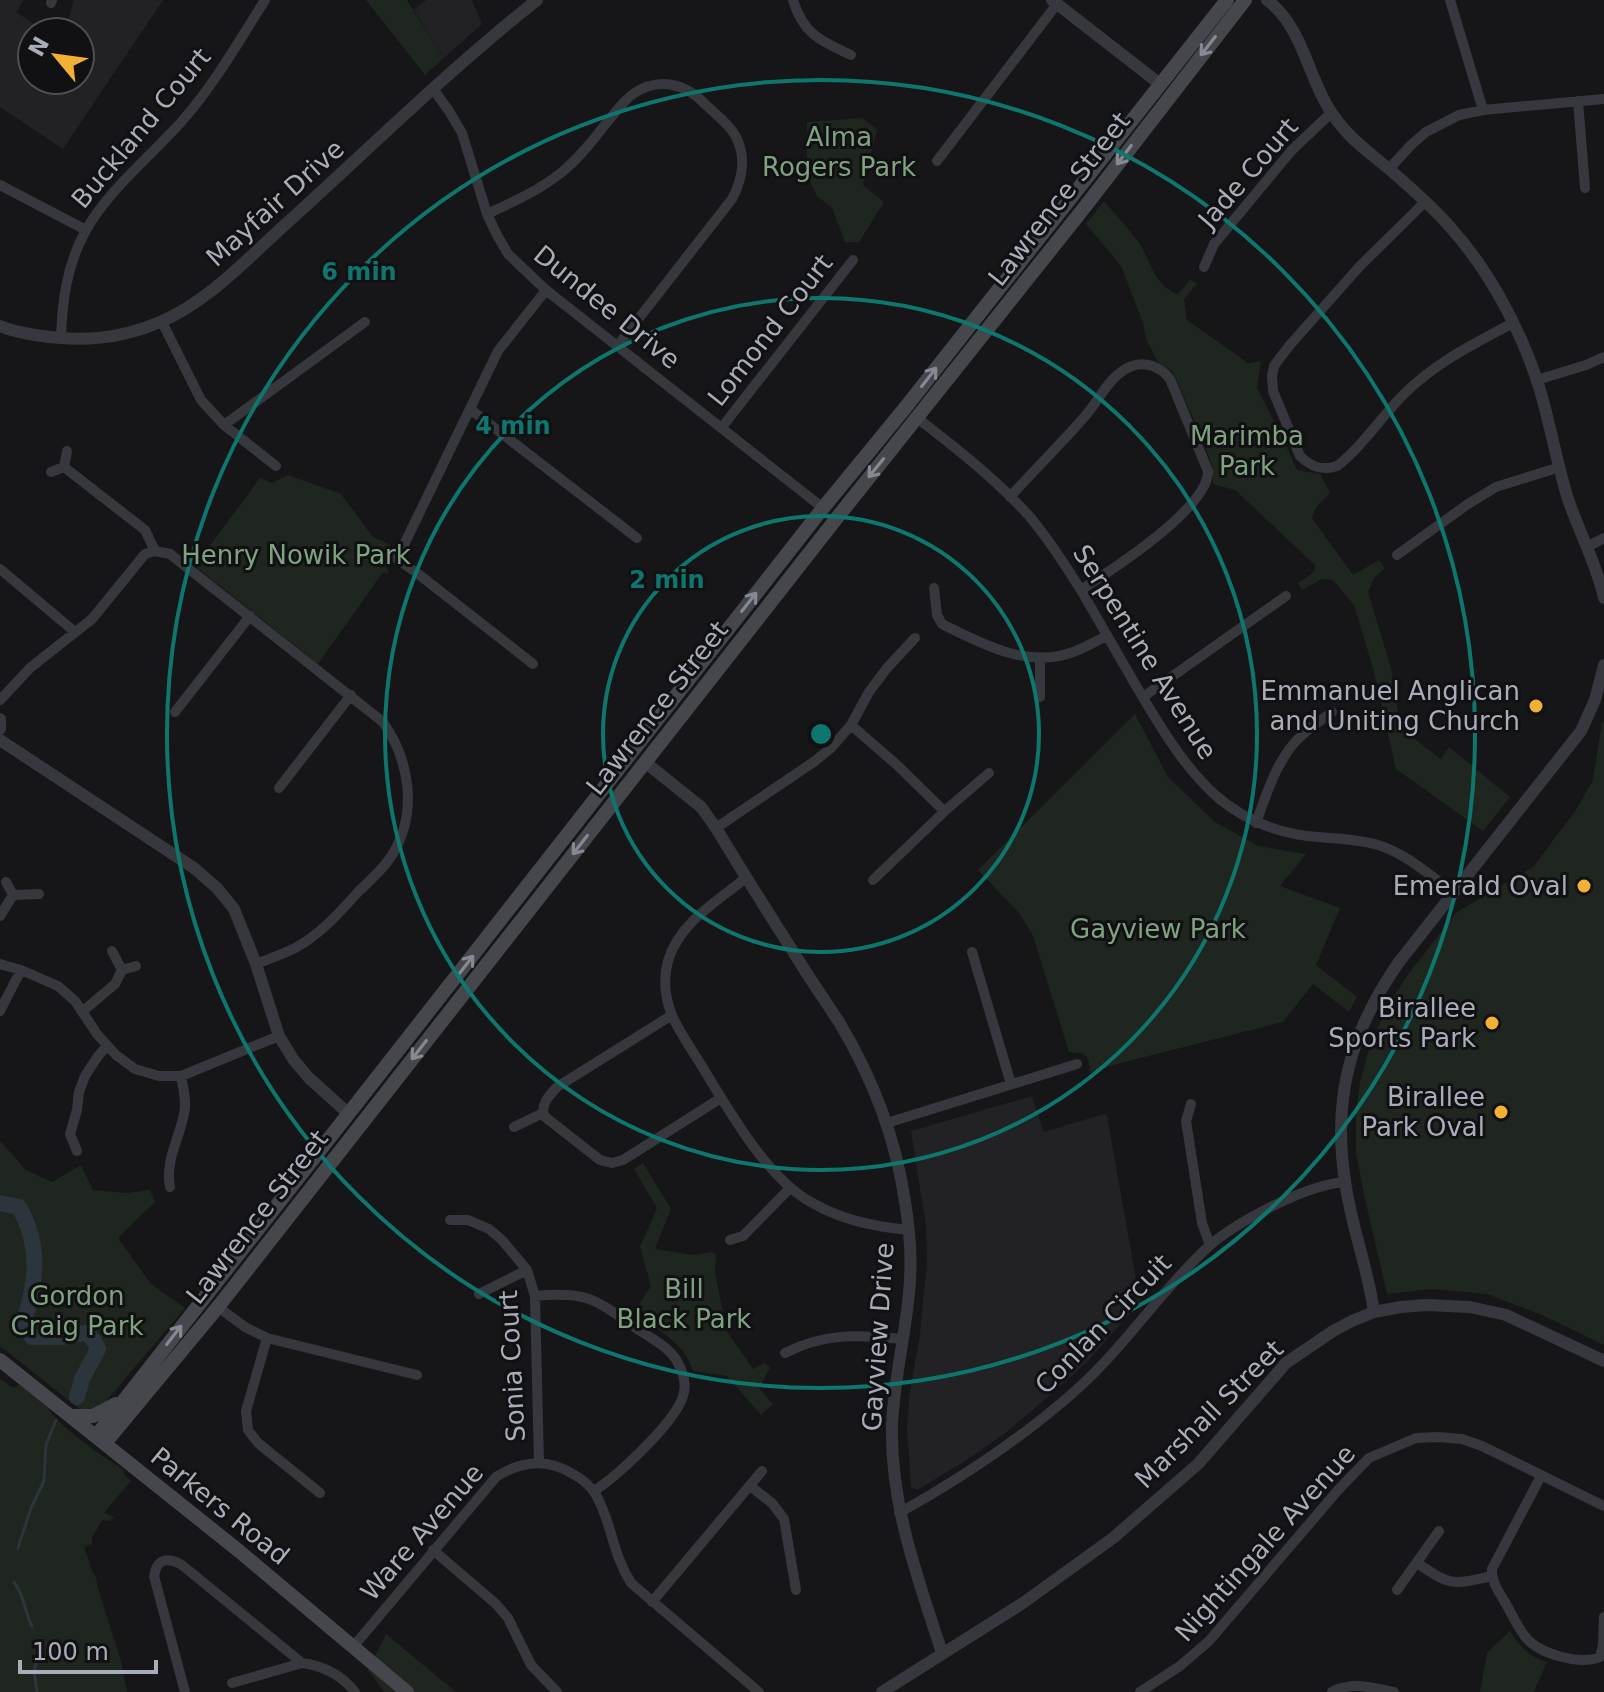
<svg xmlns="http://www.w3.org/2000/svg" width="1604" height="1692" font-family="'DejaVu Sans',sans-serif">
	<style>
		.built { fill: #222225 }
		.green { fill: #1e261f }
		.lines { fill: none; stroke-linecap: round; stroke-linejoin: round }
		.stream { stroke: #2c353c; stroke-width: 3 }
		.river { stroke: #2c353c; stroke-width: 16 }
		.minor { stroke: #37383d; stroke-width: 10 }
		.tertiary { stroke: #37383d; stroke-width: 12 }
		.secondary { stroke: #45474d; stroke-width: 14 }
		.oneway { stroke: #858993 }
		.ring { fill: none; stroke: #0f766e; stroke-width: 4 }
		.poi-dot { fill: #f2b134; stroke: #111113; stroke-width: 3 }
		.labels { text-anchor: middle; stroke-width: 6; stroke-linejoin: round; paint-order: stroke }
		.street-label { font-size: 26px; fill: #a8adb8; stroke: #111113 }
		.park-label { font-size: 26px; fill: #7fa381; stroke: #111113 }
		.poi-label { font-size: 26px; fill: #a8adb8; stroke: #111113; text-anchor: end }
		.centre { fill: #0f766e; stroke: #111113; stroke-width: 4 }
		.ring-label { font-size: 24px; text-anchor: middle; font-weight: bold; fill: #0f766e; stroke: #111113; stroke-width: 6; stroke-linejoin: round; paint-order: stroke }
	</style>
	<rect width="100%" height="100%" fill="#161618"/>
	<path class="built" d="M0 0H24L16 12 46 32H32V80H80V32H60L69 18 74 0H163L63 149 0 107Z
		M426 0H472L482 24 444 58 414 10Z
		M1032 1096 1044 1132 1104 1114 1107 1116 1140 1302 1087 1362 1035 1408 1003 1435 962 1463 917 1490 911 1487 907 1430 909 1398 920 1334 927 1262 926 1226 911 1131Z"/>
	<path class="green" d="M366 0H407L444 58 425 75Z
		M863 118 877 130 863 185 884 202 859 242H845L832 208 817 196 807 175V122Z
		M1104 201C1115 214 1127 227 1137 240 1151 259 1153 286 1178 294L1190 280 1197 284 1184 299 1187 320 1248 363 1261 361 1257 388 1279 431 1297 470 1320 474 1330 493 1317 506 1312 518 1353 575 1379 560 1385 568 1374 578 1368 592 1391 668 1399 718 1404 731 1441 759 1449 747 1510 797 1483 831 1396 769 1373 668 1354 605 1333 580 1322 579 1302 590 1298 583 1314 572 1315 565 1235 490 1213 484V468L1205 446 1173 372 1157 361 1147 341 1142 320 1121 266 1086 224Z
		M288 475 341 494 373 537 391 545 384 559 389 575 383 572 318 664 195 566 260 478 272 483Z
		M1135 714 1168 777 1215 822 1258 846 1306 854 1280 886 1340 908 1316 965 1357 997 1349 1012 1313 984 1283 1022 1121 1063 1090 1073 1088 1058 1082 1053 1069 1052 1033 936 1020 914 978 870Z
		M1602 721 1604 723V1345L1542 1315 1487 1294 1433 1289 1387 1294 1365 1199 1356 1153V1113L1360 1082 1371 1042 1389 1004 1409 973 1457 912 1533 867 1576 810 1593 780Z
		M0 1141 26 1170 52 1182 81 1165 93 1190 127 1193 150 1190 155 1202 118 1238 151 1284 185 1308 102 1406 82 1411 0 1346Z
		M643 1163 671 1209 655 1249 693 1255 713 1252 716 1255 715 1273 723 1312 721 1323 753 1369 765 1363 770 1368 759 1388 773 1404 761 1415 727 1376 693 1371C684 1342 657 1329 633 1313L651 1286 640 1247 657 1208 634 1169Z
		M0 1378 13 1388 19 1385 23 1387 47 1406C57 1426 103 1457 123 1469L125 1476 131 1481 104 1513 114 1517 110 1521 102 1520 92 1538V1544L84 1547 93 1573 96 1577 97 1585 121 1661 127 1692H0Z
		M1510 1631C1519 1646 1530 1657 1547 1662L1534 1692H1480L1487 1653Z
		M386 1634 456 1692H384L368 1670Z"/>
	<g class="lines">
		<path class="stream" d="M18 1548 31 1508 44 1481 46 1445 56 1420
			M14 1582C25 1596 24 1611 32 1626
			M37 1660 34 1671 37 1692"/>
		<path class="river" d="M0 1203 19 1207C41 1246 37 1282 23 1324L32 1337H63L84 1333 88 1334 94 1341 98 1349 82 1379 77 1397"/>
		<path class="minor" d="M793 0C803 34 821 41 851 55
			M1450 0 1483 110
			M51 3 52 0
			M433 89 449 111 462 133 487 214 497 235 508 254 546 290 823 508
			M1578 101 1585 188
			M937 161 1057 4
			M1389 169 1411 145 1426 132 1459 115 1483 110 1604 99
			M0 185 86 230
			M1425 202 1360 266 1289 346 1274 366 1272 376 1273 391 1300 456C1311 467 1322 471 1337 466 1362 447 1382 416 1404 394 1435 363 1475 343 1513 323
			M487 214C513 202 540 190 562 172 580 157 594 139 608 121 616 112 623 101 633 94 658 77 685 83 705 104 715 114 728 123 735 135 747 157 743 178 732 199L618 345
			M1204 267 1214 244 1292 150 1331 113
			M162 322 201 400 224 425 276 466
			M61 339C62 301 67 265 85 232 107 191 151 156 182 121 214 85 239 41 265 0
			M1537 380 1586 365 1604 357
			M470 409 637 538
			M916 417C956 448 996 479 1030 517 1049 540 1066 566 1082 592 1102 626 1122 662 1142 696 1163 731 1184 766 1214 794 1243 820 1279 834 1318 837 1337 839 1358 839 1378 845 1407 854 1429 875 1454 893
			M224 425 365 322
			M722 427 853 260
			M64 467 67 451
			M51 472 64 467 145 530 155 551
			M1010 497C1035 469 1062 443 1086 415 1100 399 1110 374 1132 366 1146 361 1161 367 1170 379L1208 471C1209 508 1111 570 1081 590
			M1587 547 1604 538
			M1397 555 1468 504 1496 487 1560 467
			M0 569 75 632
			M934 588 937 615 942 624C982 644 1028 669 1073 652 1084 648 1096 641 1107 636
			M533 664 417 573 397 559 498 351 546 290
			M1040 697V659
			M1143 697 1286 596
			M0 700 30 668 92 619 145 554 155 551 170 554 383 722C410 761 418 813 392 855 384 868 371 880 359 891 340 912 321 934 295 948 283 954 269 959 256 964
			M175 712 250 616
			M851 725 897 765 944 811
			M279 788 351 695
			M1256 823C1266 795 1276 763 1296 741 1306 730 1320 721 1332 712
			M716 828 815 761 831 748 851 725 869 692 887 668 915 638
			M746 878C717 901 679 923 668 961 663 978 665 999 672 1015 680 1034 693 1051 703 1068 728 1109 764 1172 804 1198 837 1219 870 1226 908 1230
			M873 880 947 809 989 773
			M13 895 39 894
			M0 916 13 895 6 882
			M112 951 122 970 136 966
			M972 952 1011 1084
			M0 964 21 970 58 986 75 1001 97 1034 116 1055 135 1069 159 1076H181L279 1036
			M0 1011 21 970
			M83 1011 115 984 122 970
			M672 1015 557 1087C549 1096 541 1103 544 1116L600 1160 612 1163 623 1160 721 1098
			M1191 1104 1186 1121 1202 1223 1210 1245
			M887 1123 1077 1064
			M514 1127 543 1113
			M77 1151 70 1134 77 1110 79 1092 85 1076 98 1056 107 1046
			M170 1187C165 1161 179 1139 184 1114 187 1101 183 1088 181 1076
			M450 1220H468L489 1229 502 1240 527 1270 535 1296 539 1463
			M730 1240 743 1236 790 1188
			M479 1294 527 1270
			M535 1296C587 1291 595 1299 636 1328 650 1338 670 1347 678 1363 683 1372 686 1382 684 1392 680 1419 617 1476 594 1491
			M218 1307 245 1327 267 1338 417 1375
			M267 1338 246 1411 248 1430 258 1443 320 1493
			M785 1353C826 1332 859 1335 903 1339
			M1541 1476 1492 1569C1491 1582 1500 1593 1506 1604 1513 1616 1519 1631 1529 1641 1544 1655 1581 1665 1600 1657L1603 1645 1604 1617
			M750 1486 772 1503 784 1519 796 1590
			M899 1513C962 1478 1021 1439 1075 1391 1124 1348 1160 1291 1208 1247 1228 1229 1256 1214 1281 1202 1302 1192 1322 1184 1345 1182
			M433 1550 496 1604 508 1618 531 1665 557 1692
			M1417 1563C1451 1586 1452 1585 1492 1576
			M1397 1590 1439 1531
			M652 1602 762 1471
			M353 1647 496 1477C522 1460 547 1458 573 1474 582 1479 591 1486 596 1495 612 1523 612 1553 631 1583L759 1692
			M232 1683 302 1663
			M185 1692 154 1576C157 1558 168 1557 182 1565L302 1663C323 1666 341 1674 355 1692
			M1140 1692 1180 1666 1209 1641 1339 1489 1369 1458 1416 1438 1438 1437 1462 1439 1482 1446 1604 1506
			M1332 1692C1352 1681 1372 1688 1394 1692"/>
		<path class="tertiary" d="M1052 0 1160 84
			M1267 0C1305 28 1308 83 1336 119 1350 139 1370 153 1389 169 1410 187 1432 206 1450 227 1490 271 1523 334 1540 390 1551 427 1557 465 1569 502 1580 534 1597 565 1604 598
			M0 326C12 331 23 333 35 335 80 342 118 340 160 322 208 302 249 257 288 222 371 147 450 69 537 0
			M0 719V729
			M0 740 194 868 217 888 234 909 256 964 279 1036 293 1059 309 1078 349 1114
			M645 762 701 807 716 828C743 873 771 917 799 961 812 982 826 1002 839 1022 872 1077 896 1139 905 1202 910 1231 912 1264 909 1293 905 1337 894 1380 892 1425 890 1505 918 1578 942 1653
			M1374 1312C1368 1268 1351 1226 1345 1181 1332 1097 1351 1031 1399 962L1581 731 1595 700 1604 665
			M882 1692 1023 1603 1113 1538 1198 1464 1286 1363 1333 1331 1352 1321 1374 1312 1401 1307 1426 1305 1470 1307 1506 1315 1604 1361"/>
		<path class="secondary" d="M0 1360 239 1551 407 1692
			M72 1416H93L116 1404
			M96 1436 823 508 905 408 1227 0
			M105 1443 218 1307 836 519 1084 208 1245 0"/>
	</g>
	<defs><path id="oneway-shaft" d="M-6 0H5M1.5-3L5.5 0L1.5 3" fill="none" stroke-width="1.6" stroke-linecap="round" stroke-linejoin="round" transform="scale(2)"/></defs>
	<g class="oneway">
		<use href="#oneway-shaft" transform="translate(1208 46) rotate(128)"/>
		<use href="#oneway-shaft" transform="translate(1124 155) rotate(127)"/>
		<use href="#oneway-shaft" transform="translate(929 377) rotate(-52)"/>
		<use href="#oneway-shaft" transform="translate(876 468) rotate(129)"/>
		<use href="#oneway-shaft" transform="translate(749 602) rotate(-52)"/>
		<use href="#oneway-shaft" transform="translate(580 845) rotate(128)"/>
		<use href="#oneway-shaft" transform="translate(466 965) rotate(-52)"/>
		<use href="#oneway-shaft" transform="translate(419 1050) rotate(128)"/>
		<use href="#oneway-shaft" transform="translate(174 1335) rotate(-52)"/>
	</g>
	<g class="ring">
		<circle cx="821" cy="734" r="218"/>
		<circle cx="821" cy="734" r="436"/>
		<circle cx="821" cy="734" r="654"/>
	</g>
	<g class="poi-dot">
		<circle cx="1536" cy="706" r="8"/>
		<circle cx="1584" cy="886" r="8"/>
		<circle cx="1492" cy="1023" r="8"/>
		<circle cx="1501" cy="1112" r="8"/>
	</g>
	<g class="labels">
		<g class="street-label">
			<text transform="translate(141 128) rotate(-50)" y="9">Buckland Court</text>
			<text transform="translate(1248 173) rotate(-49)" y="9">Jade Court</text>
			<text transform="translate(1059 199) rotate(-52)" y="9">Lawrence Street</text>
			<text transform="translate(275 203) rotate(-42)" y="9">Mayfair Drive</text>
			<text transform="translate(607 307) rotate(39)" y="9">Dundee Drive</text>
			<text transform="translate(770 330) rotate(-52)" y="9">Lomond Court</text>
			<text transform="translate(1145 652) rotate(58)" y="9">Serpentine Avenue</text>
			<text transform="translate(657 708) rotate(-52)" y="9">Lawrence Street</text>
			<text transform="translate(257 1217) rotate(-52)" y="9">Lawrence Street</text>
			<text transform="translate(1103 1324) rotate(-46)" y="9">Conlan Circuit</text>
			<text transform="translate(878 1337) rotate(-86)" y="9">Gayview Drive</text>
			<text transform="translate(512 1366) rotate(-93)" y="9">Sonia Court</text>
			<text transform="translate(1209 1414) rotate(-45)" y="9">Marshall Street</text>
			<text transform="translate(220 1506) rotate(39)" y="9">Parkers Road</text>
			<text transform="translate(422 1532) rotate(-49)" y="9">Ware Avenue</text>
			<text transform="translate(1265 1543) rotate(-48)" y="9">Nightingale Avenue</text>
		</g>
		<g class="park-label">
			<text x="839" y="146">Alma<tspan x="839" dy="30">Rogers Park</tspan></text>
			<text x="1247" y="445">Marimba<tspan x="1247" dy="30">Park</tspan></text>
			<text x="296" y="564">Henry Nowik Park</text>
			<text x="1158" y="938">Gayview Park</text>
			<text x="684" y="1298">Bill<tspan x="684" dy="30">Black Park</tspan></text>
			<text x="77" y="1305">Gordon<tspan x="77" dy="30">Craig Park</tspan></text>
		</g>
		<g class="poi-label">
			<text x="1520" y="700">Emmanuel Anglican<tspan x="1520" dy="30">and Uniting Church</tspan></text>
			<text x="1568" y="895">Emerald Oval</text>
			<text x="1476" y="1017">Birallee<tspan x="1476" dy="30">Sports Park</tspan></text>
			<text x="1485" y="1106">Birallee<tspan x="1485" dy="30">Park Oval</tspan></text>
		</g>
	</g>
	<circle cx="821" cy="734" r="12" class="centre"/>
	<g class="ring-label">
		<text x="359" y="280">6 min</text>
		<text x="513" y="434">4 min</text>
		<text x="667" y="588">2 min</text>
	</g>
	<g transform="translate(56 56) rotate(299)"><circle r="38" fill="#111113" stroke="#4d4f55" stroke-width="2"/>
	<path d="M0-6L14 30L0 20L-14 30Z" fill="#f2b134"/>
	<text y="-12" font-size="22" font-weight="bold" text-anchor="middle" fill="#a8adb8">N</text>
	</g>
	<path d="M20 1660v12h136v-12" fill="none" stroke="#a8adb8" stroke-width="4"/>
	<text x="32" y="1660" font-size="24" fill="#a8adb8" stroke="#111113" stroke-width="6" paint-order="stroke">100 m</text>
</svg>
